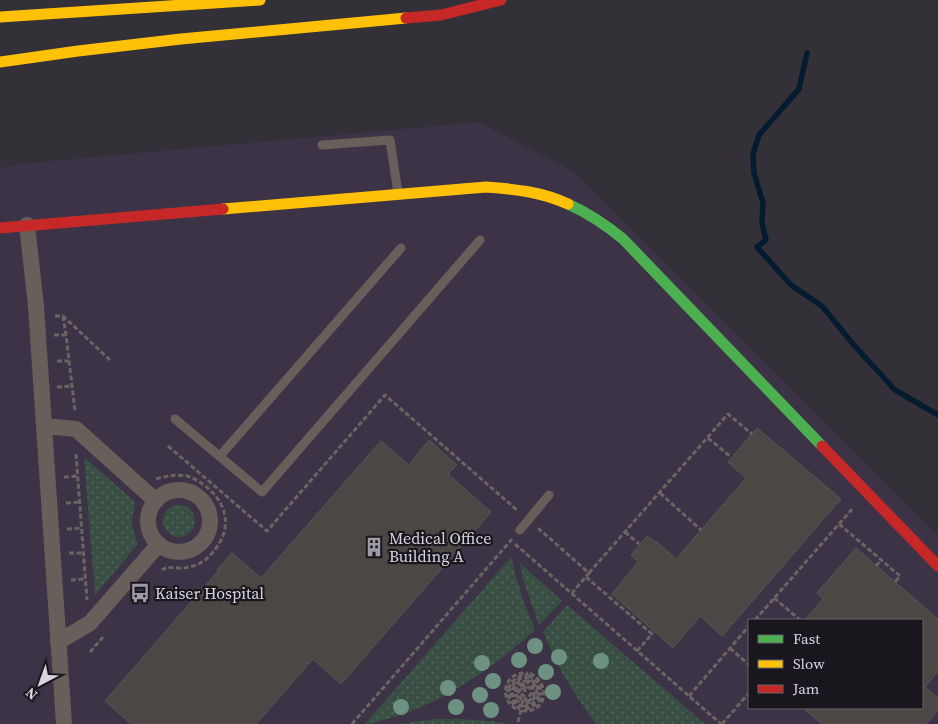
<svg xmlns="http://www.w3.org/2000/svg" width="938" height="724" font-family="'Source Serif 4',serif">
	<style>
		.built { fill: #3d3347; fill-rule: evenodd }
		.grass { fill: url(#grass-dots) }
		.lines { fill: none; stroke-linecap: round; stroke-linejoin: round }
		.stream { stroke: #051b2f; stroke-width: 5.5 }
		.building { fill: #4c4645; stroke: #595556 }
		.path { stroke: #6a6462; stroke-width: 3; stroke-dasharray: 5 2.5; stroke-linecap: butt }
		.lane { stroke: #685e5a; stroke-width: 9 }
		.street { stroke: #685e5a; stroke-width: 16 }
		.fast { stroke: #4caf50; stroke-width: 11 }
		.slow { stroke: #ffc107; stroke-width: 11 }
		.jam { stroke: #c62828; stroke-width: 11 }
		.tree { fill: #6e9281 }
		.labels { text-anchor: middle; stroke-width: 4.5; stroke-linejoin: round; paint-order: stroke }
		.poi-label { font-size: 16px; fill: #d9d4de; stroke: #19161d; text-anchor: start }
	</style>
	<defs>
		<pattern id="grass-dots" width="8" height="8" patternUnits="userSpaceOnUse" patternTransform="scale(1.25)"><rect width="8" height="8" fill="#3a4f44"/><path d="M2 2h.1M6 6h.1" fill="none" stroke="#56675f" stroke-width="1.8" stroke-linecap="round"/></pattern>
	</defs>
	<rect width="100%" height="100%" fill="#333038"/>
	<path class="built" d="M479 122 574 172 938 535V724H0V168L19 164ZM749 620H922V708H749Z"/>
	<path class="grass" d="M84 457 134 501C136 507 133 511 132 517 131 526 135 536 138 544L95 595Z
		M163 521a16 16 0 1 1 32 0a16 16 0 1 1-32 0Z
		M511 557 523 601 535 630C497 664 456 694 409 712 396 717 382 720 368 724H365Z
		M520 563 562 601 539 625 524 582Z
		M567 605 705 724H596L577 697 561 671 543 632Z
		M436 719C460 719 484 719 508 724H399Z"/>
	<g class="lines">
		<path class="stream" d="M807 53 799 89 759 135 753 154 754 173 763 203 762 223 766 240 757 247 791 285 822 306 853 344 895 390 938 415"/>
	</g>
	<path class="building" d="M757 428 841 499 722 636 700 616 673 648 612 594 638 562 631 555 647 536 655 542 656 541 676 559 746 478 728 462Z
		M429 440 457 465 448 474 491 512 341 684 313 659 256 724H131L105 701 218 571 217 570 232 553 261 578 381 441 409 465Z
		M856 548 938 619V671L925 687 938 698V710L926 724H822L803 708H922V620H805L823 599 817 593Z"/>
	<g class="lines">
		<path class="path" d="M55 316H63L112 362
			M63 316 66 335 75 411 76 412
			M54 335H66
			M57 361H69
			M57 387 72 386
			M708 438 731 457
			M168 446 267 531 385 395 518 511
			M76 454 87 600
			M64 477 78 476
			M156 479C167 476 176 474 187 476 195 478 203 484 210 490 229 508 231 531 213 552 205 562 194 568 180 568 173 568 167 566 162 570
			M660 493 701 530
			M66 503 80 502
			M839 524 900 576 895 582
			M538 528 589 573 572 593
			M67 529 82 528
			M625 532 639 544
			M515 544 721 724
			M69 553H83
			M876 566 881 560
			M589 573 728 414 752 434
			M586 577 652 634 637 651
			M71 580 85 579
			M774 598 800 620
			M755 620 853 508
			M730 648 749 665
			M90 652 103 637
			M689 696 749 626
			M518 722 522 706C514 704 511 698 511 690H508C507 698 512 704 519 708L518 710C497 700 504 671 527 673V675C518 676 513 679 509 687L511 688C520 671 537 677 539 694H541C541 685 537 679 529 676L530 673C552 685 546 713 523 711L524 709C532 708 537 705 541 697L538 696C535 703 531 706 524 706L525 704 532 701 537 692 534 684 529 681 528 683 533 688 534 695 530 700 525 702V699L529 697 531 693 530 688 524 685 522 686 518 690 519 696 521 698 520 700 518 698 515 692 518 685 525 683 526 681 519 682 515 684 512 692 516 700 522 704 524 696 520 693V690L525 687V692
			M352 724 512 539
			M722 724 749 693"/>
		<path class="lane" d="M322 145 390 140 398 193
			M175 419 262 492 480 240
			M220 456 401 248
			M520 530 549 495"/>
		<path class="street" d="M27 225 36 306 64 724
			M44 426 76 429 156 501
			M148 521a31 31 0 1 1 62 0a31 31 0 1 1-62 0Z
			M58 642 90 623 159 544"/>
		<path class="fast" d="M568 204C588 213 606 225 623 239L822 446"/>
		<path class="slow" d="M0 17 260 0
			M0 62 78 51 181 39 406 18
			M223 209 486 187C515 189 542 192 568 204"/>
		<path class="jam" d="M406 18 441 15 501 0
			M0 228 223 209
			M822 446 938 566"/>
	</g>
	<g class="tree">
		<circle cx="535" cy="646" r="8"/>
		<circle cx="559" cy="657" r="8"/>
		<circle cx="519" cy="660" r="8"/>
		<circle cx="601" cy="661" r="8"/>
		<circle cx="482" cy="663" r="8"/>
		<circle cx="546" cy="672" r="8"/>
		<circle cx="493" cy="681" r="8"/>
		<circle cx="448" cy="688" r="8"/>
		<circle cx="553" cy="692" r="8"/>
		<circle cx="480" cy="695" r="8"/>
		<circle cx="401" cy="707" r="8"/>
		<circle cx="456" cy="707" r="8"/>
		<circle cx="491" cy="710" r="8"/>
	</g>
	<defs>
		<symbol id="building-bare" viewBox="-9 -9 18 18"><path d="M-4-6H4V6H1V3H-1V6H-4ZM-2.5-4.3h1.7v1.8h-1.7ZM.8-4.3h1.7v1.8H.8ZM-2.5-1h1.7V.8h-1.7ZM.8-1h1.7V.8H.8Z" fill="#9f9ba4" stroke="#19161d" stroke-width="2.5" paint-order="stroke"/></symbol>
		<symbol id="bus-bare" viewBox="-9 -9 18 18"><path d="M-5-6H5V4H4V6H2V4H-2V6H-4V4H-5ZM-3.5-4V0h7V-4ZM-3.5 1.2v1.5H-2V1.2ZM2 1.2v1.5H3.5V1.2Z" fill="#9f9ba4" stroke="#19161d" stroke-width="2.5" paint-order="stroke"/></symbol>
	</defs>
	<g fill-rule="evenodd">
		<use href="#building-bare" x="360" y="533" width="28" height="28"/>
		<use href="#bus-bare" x="126" y="579" width="28" height="28"/>
	</g>
	<g class="labels">
		<g class="poi-label">
			<text x="389" y="544">Medical Office<tspan x="389" dy="18">Building A</tspan></text>
			<text x="155" y="599">Kaiser Hospital</text>
		</g>
	</g>
	<rect x="748" y="619" width="175" height="90" fill="#19161d" stroke="#66626a"/>
	<rect x="758" y="635" width="25" height="8" fill="#4caf50" stroke="#66626a"/>
	<text x="793" y="644" font-size="15" fill="#d9d4de">Fast</text>
	<rect x="758" y="660" width="25" height="8" fill="#ffc107" stroke="#66626a"/>
	<text x="793" y="669" font-size="15" fill="#d9d4de">Slow</text>
	<rect x="758" y="685" width="25" height="8" fill="#c62828" stroke="#66626a"/>
	<text x="793" y="694" font-size="15" fill="#d9d4de">Jam</text>
	<g transform="translate(40 684) rotate(221)" stroke="#19161d" stroke-width="4" paint-order="stroke">
	<path d="M0-4L9 19L0 12L-9 19Z" fill="#d9d4de"/>
	<text y="-8" font-size="14" font-weight="bold" text-anchor="middle" fill="#d9d4de">N</text>
	</g>
</svg>
